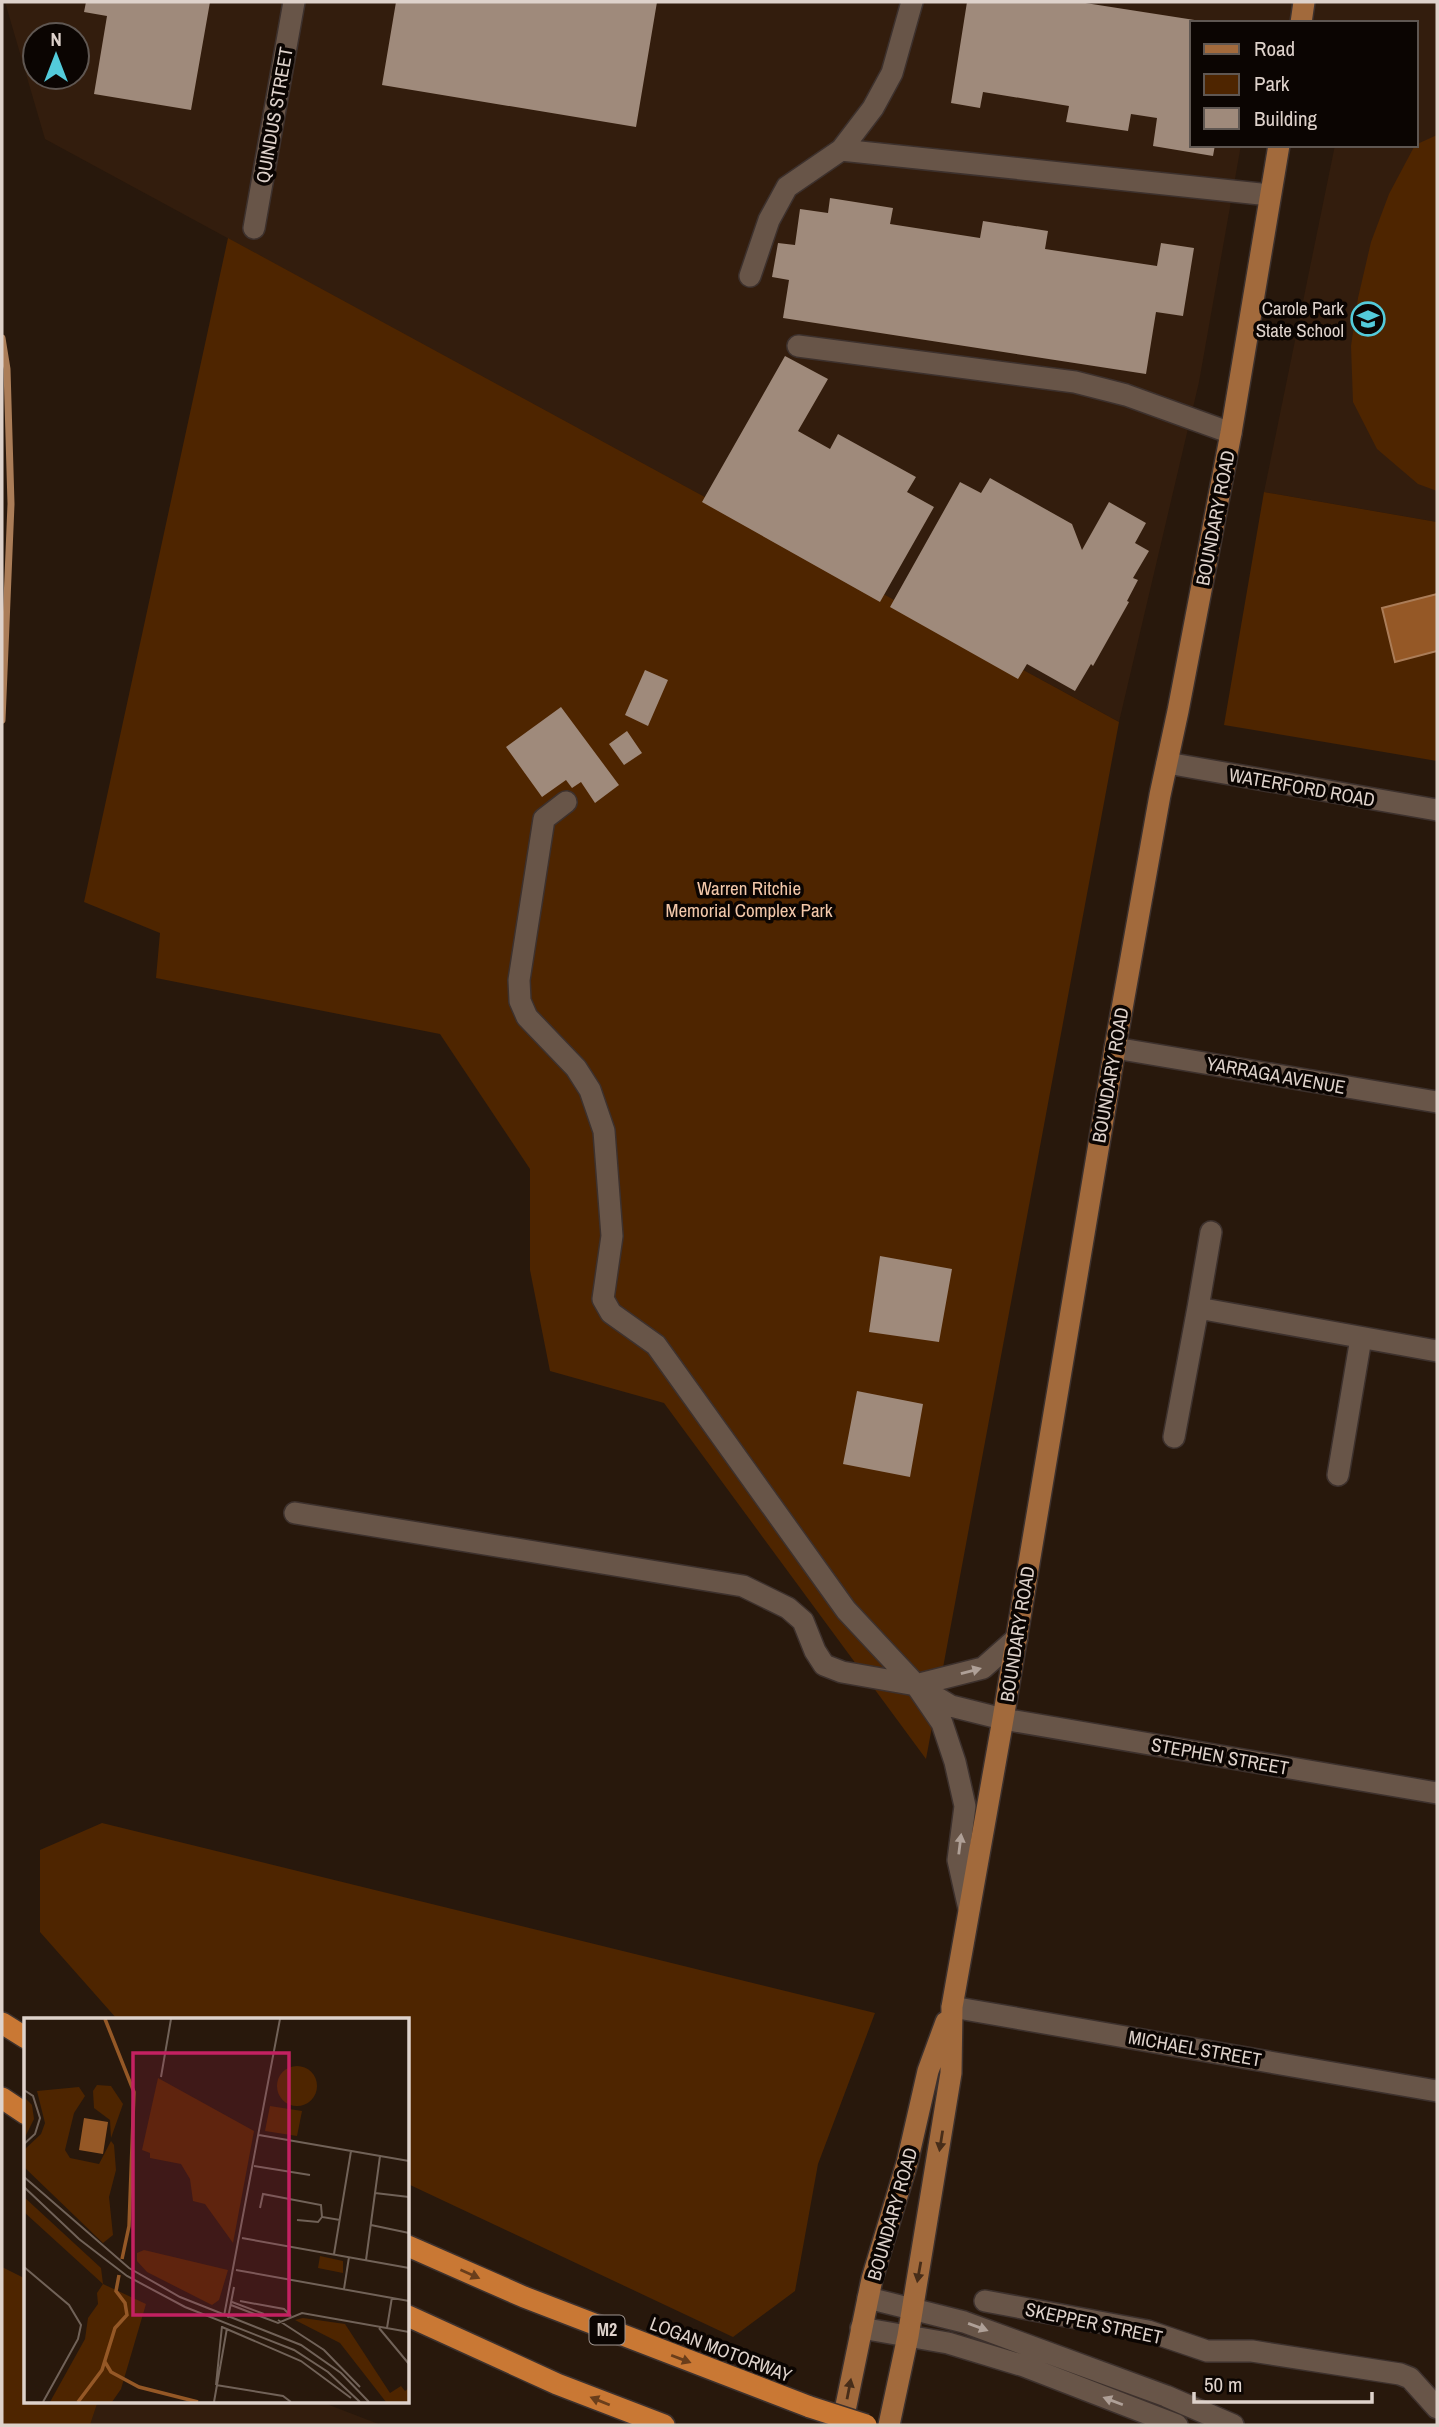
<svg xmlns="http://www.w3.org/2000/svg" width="1439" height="2427" font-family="'Archivo Narrow',sans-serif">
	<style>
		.built { fill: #331d0d; fill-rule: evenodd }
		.green { fill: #4e2500 }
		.water { fill: #955826; stroke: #ab7d58; stroke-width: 2 }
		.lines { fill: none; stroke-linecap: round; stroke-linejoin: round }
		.stream { stroke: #ab7d58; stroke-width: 7 }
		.building { fill: #9f8a7b }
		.minor-casing { stroke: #3d312d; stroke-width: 24 }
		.major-casing { stroke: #3d312d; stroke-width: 24 }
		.highway-casing { stroke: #3d312d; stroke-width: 24 }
		.minor { stroke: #685548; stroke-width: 21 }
		.major { stroke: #a26a3c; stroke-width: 21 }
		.highway { stroke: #c97834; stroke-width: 21 }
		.highway-bridge-casing { stroke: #3d312d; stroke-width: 24; stroke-linecap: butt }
		.highway-bridge { stroke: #c97834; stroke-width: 21 }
		.oneway { fill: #afa097 }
		.oneway2 { fill: #472d19 }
		.oneway3 { fill: #6a3e1b }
		.labels { text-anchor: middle; stroke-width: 7; stroke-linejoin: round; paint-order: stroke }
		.shield { fill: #0b0502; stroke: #9f948f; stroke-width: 2 }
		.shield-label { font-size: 18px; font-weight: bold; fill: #ded2cb }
		.street-label { font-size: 19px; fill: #ded2cb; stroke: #0b0502 }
		.poi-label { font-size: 19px; fill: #ded2cb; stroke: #0b0502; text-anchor: end }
		.park-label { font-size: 19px; fill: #f3c8aa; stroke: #0b0502 }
		.inset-river { fill: none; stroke: #955826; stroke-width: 3.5 }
		.inset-road { fill: none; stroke: #716258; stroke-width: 2 }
		.view { fill: #c32161; fill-opacity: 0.15; stroke: #c32161; stroke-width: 3.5 }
		.inset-edge { fill: none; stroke: #ded2cb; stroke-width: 3.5 }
	</style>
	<rect width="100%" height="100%" fill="#28180c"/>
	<path class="built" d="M5 2H1437V522L1264 492 1335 145H1416V23H1192V145H1241L1199 382 1119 722 45 139ZM35 35H77V77H35Z
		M98 2401H319L381 2425H90Z"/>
	<path class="green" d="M1437 135V491L1418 484 1377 449 1353 402 1351 346 1358 298 1371 242 1389 194 1415 145Z
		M228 238 1119 722 926 1759 664 1403 550 1371 530 1270V1169L440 1034 156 978 160 933 84 902Z
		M1264 492 1437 522V761L1224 725Z
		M102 1823 875 2013 818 2164 795 2291 733 2337 408 2184V2019H117L40 1932V1850Z
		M2 2267 26 2279V2401H98L90 2425H2Z"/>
	<path class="water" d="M1437 594V651L1395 662 1382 608Z"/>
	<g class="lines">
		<path class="stream" d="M2 338 7 369 11 504 2 720"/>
	</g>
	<path class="building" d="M86 2H210L191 110 94 94 107 16 84 12Z
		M396 2H657L636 127 382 85Z
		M967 2H1079L1201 21 1192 23V83L1189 93 1192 94V145H1215L1213 156 1153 146 1157 118 1131 114 1128 131 1066 122 1069 106 983 92 980 108 951 103Z
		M830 198 893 208 890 224 980 238 983 221 1048 231 1045 249 1157 266 1161 243 1194 248 1183 316 1156 312 1146 374 783 318 789 280 772 277 778 243 795 245 800 209 828 213Z
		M785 356 828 379 798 431 830 449 838 434 916 477 907 492 934 507 880 602 702 502Z
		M990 478 1072 524 1082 550 1109 502 1146 523 1135 543 1149 551 1133 578 1138 580 1127 601 1129 602 1093 666 1091 664 1075 691 1027 664 1018 679 890 607 960 482 981 493Z
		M645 670 668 680 648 726 625 715Z
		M561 707 619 785 595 803 581 782 572 788 566 780 542 797 506 747Z
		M627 731 642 753 624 765 609 744Z
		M880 1256 952 1269 939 1342 869 1332Z
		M857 1391 923 1404 910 1477 843 1464Z"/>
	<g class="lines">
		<defs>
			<path id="minor" d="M841 150 1270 195
				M254 228 294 2
				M750 276 769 220 787 187 841 150 873 108 892 73 912 2
				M798 346 1075 382 1126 395 1231 433
				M1167 763 1437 810
				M566 802 544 819 519 980 520 1001 527 1017 576 1068 590 1090 604 1131 612 1236 603 1299 611 1313 656 1345 846 1610 916 1685 942 1723 955 1762 965 1806 958 1860 969 1909
				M1115 1048 1437 1102
				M1198 1308 1211 1232
				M1174 1437 1198 1308 1437 1351
				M1338 1475 1361 1338
				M295 1513 743 1586 788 1608 803 1621 815 1651 824 1665 842 1672 916 1685 951 1706 1003 1719 1437 1793
				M916 1685 983 1668 1017 1638
				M952 2007 1437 2091
				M868 2298 964 2322 1166 2396 1233 2425
				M985 2301 1148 2331 1207 2351H1252L1400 2374 1410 2378 1437 2408
				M861 2328 948 2343 1024 2366 1177 2425"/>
			<path id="major" d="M1301 23 1304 2
				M842 2425 872 2279 907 2163 928 2071 946 2022
				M889 2425 908 2336 951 2073 952 2007 1003 1719 1115 1048 1160 795 1178 711 1231 433 1279 145"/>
			<path id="highway" d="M2 2023 26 2038
				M2 2098 26 2114
				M408 2246 524 2297 810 2407
				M408 2316 557 2384 664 2425"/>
		</defs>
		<use href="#minor" class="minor-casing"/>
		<use href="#major" class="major-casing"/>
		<use href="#highway" class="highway-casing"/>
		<use href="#minor" class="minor"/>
		<use href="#major" class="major"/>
		<use href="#highway" class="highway"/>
		<defs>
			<path id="highway-bridge" d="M810 2407 866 2425"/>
		</defs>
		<use href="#highway-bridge" class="highway-bridge-casing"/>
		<use href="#highway-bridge" class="highway-bridge"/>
	</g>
	<defs><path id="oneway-solid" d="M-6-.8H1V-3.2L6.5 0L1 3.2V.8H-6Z" transform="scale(1.75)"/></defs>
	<g class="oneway">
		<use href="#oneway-solid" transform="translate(971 1671) rotate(-15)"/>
		<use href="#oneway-solid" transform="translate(960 1844) rotate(-83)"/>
		<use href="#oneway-solid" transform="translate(978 2327) rotate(20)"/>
		<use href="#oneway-solid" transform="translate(1113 2401) rotate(-159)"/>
	</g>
	<g class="oneway2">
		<use href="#oneway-solid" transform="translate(941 2141) rotate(99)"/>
		<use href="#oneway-solid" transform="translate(919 2272) rotate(100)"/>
		<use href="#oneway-solid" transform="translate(849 2389) rotate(-79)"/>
	</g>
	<g class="oneway3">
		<use href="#oneway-solid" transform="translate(470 2274) rotate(24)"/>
		<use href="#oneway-solid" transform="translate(681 2359) rotate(21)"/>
		<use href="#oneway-solid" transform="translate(600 2401) rotate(-158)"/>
	</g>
	<defs>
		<symbol id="school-ring" viewBox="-11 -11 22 22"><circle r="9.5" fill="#0b0502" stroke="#53cbda" stroke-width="1.5"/><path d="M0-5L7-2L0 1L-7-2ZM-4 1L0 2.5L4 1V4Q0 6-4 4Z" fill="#53cbda"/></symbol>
	</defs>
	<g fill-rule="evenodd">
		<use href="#school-ring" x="1349" y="300" width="38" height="38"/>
	</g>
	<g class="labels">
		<rect class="shield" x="589.5" y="2315.5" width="35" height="29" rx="5"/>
		<g class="shield-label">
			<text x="607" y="2336">M2</text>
		</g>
		<g class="street-label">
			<text transform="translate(274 115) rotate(-80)" y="7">QUINDUS STREET</text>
			<text transform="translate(1215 518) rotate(-79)" y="7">BOUNDARY ROAD</text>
			<text transform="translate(1302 787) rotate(10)" y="7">WATERFORD ROAD</text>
			<text transform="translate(1110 1075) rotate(-80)" y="7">BOUNDARY ROAD</text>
			<text transform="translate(1276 1075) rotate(10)" y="7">YARRAGA AVENUE</text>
			<text transform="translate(1017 1634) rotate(-81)" y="7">BOUNDARY ROAD</text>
			<text transform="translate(1220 1756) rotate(10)" y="7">STEPHEN STREET</text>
			<text transform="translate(1195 2048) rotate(10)" y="7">MICHAEL STREET</text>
			<text transform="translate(892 2214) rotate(-74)" y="7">BOUNDARY ROAD</text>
			<text transform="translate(1094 2323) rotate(12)" y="7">SKEPPER STREET</text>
			<text transform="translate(721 2349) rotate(21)" y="7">LOGAN MOTORWAY</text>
		</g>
		<g class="poi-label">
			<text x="1344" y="315">Carole Park<tspan x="1344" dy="22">State School</tspan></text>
		</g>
		<g class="park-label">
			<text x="749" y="895">Warren Ritchie<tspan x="749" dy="22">Memorial Complex Park</tspan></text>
		</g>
	</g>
	<g transform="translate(24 2018)">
		<rect width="385" height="385" fill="#28180c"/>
		<path d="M253 68a20 20 0 1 1 40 0a20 20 0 1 1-40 0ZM134 60 230 113 209 225 181 186 169 183 166 161 157 146 126 140V135L118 132ZM73 67 87 68 99 86 87 120 86 102 70 90 69 73ZM55 69 61 78 50 95 41 132 46 140 75 146 87 123 90 127 92 152 85 179 89 217 79 225 0 149V132L17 116 21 105 13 73ZM0 79 8 87 10 101 0 121ZM246 88 278 93 273 118 241 113ZM0 179 77 250 79 266 122 286 97 371 88 384H26L61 321 64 300 74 286 73 275 79 266 0 194ZM120 232 204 252 195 282 188 287 123 254 113 243V235ZM296 238 319 243V255L294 250ZM279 300 321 306 366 375 377 368 381 373 385 370V384H362L316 325 271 302Z" fill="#4e2500"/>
		<path d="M60 100 84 104 79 136 55 132Z" fill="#955826"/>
		<path class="inset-river" d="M81 1 110 74 105 208 98 241M81 344 87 354 115 369 174 384M54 384 78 352 91 310 103 297 101 285 92 273 95 257"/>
		<path class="inset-road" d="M137 59 147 1M0 72 9 78 16 100 11 116 0 126M235 117 385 143M230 148 286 157M0 159 105 250 156 279 277 327 317 355 345 384M0 169 55 221 103 258 161 289 270 332 304 354 336 384M351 175 385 179M236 190 239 176 297 187 298 199 316 202M273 202 294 204 298 199M347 207 385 215M218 220 385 250M310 236 327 133M342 242 356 138M0 249 45 287 57 307 54 321 19 384M212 252 385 283M320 271 325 239M216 283 260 291 267 298M208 284 240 296M207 287 254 305 278 295 385 314M200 298 256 1M204 300 210 269M254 302 300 332 336 369M198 309 277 343 327 380M355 310 385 346M363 310 368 279M192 367 259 378 267 384M192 367 198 308M190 384 203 310"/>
		<path class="view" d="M109 35H265V297H109Z"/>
		<rect width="385" height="385" class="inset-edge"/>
	</g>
	<rect width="1439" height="2427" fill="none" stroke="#ded2cb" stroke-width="7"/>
	<rect x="1190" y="21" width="228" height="126" fill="#0b0502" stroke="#5f5752" stroke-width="2"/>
	<rect x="1204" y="44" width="35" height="10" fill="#a26a3c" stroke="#5f5752" stroke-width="2"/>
	<text x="1254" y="56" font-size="21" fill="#ded2cb">Road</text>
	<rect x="1204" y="74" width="35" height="21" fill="#4e2500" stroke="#5f5752" stroke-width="2"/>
	<text x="1254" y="91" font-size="21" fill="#ded2cb">Park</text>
	<rect x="1204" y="108" width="35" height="21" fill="#9f8a7b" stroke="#5f5752" stroke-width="2"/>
	<text x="1254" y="126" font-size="21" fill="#ded2cb">Building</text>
	<g transform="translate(56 56)"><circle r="33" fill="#0b0502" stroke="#5f5752" stroke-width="2"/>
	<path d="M0-5L12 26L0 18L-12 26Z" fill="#53cbda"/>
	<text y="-10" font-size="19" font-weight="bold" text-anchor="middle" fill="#ded2cb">N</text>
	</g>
	<path d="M1194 2392v10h178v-10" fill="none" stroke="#ded2cb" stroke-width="3.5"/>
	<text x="1204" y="2392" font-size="21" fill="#ded2cb" stroke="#0b0502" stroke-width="5" paint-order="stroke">50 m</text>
</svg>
